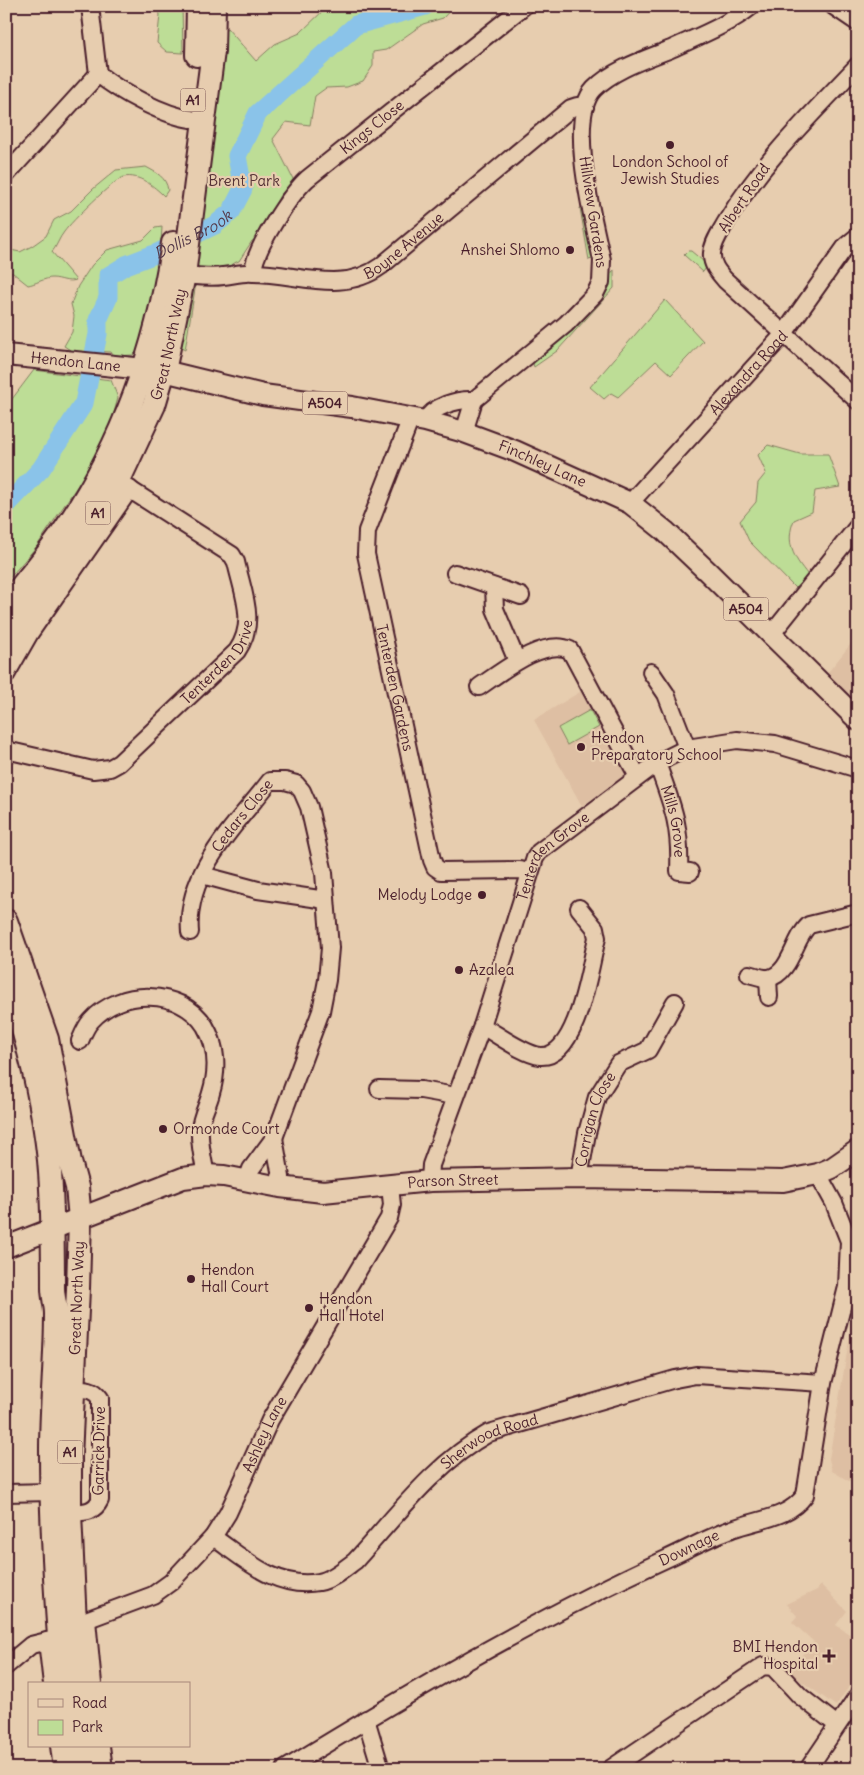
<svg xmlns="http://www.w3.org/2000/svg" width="864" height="1775" font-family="Delius,sans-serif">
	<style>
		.built { fill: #debfa3 }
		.green { fill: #bddd96; stroke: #847e60 }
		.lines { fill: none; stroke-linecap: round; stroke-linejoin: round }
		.river { stroke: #8ac3e9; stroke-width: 19 }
		.minor-casing { stroke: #4a1f2b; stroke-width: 20 }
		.major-casing { stroke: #4a1f2b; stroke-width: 24 }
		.highway-casing { stroke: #4a1f2b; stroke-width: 26 }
		.minor { stroke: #e7cdaf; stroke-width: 16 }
		.major { stroke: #e7cdaf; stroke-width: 20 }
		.highway { stroke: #e7cdaf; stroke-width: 22 }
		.poi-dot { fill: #4a1f2b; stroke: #e7cdaf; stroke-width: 2 }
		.labels { text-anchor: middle; stroke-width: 4.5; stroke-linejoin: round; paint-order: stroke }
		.shield { fill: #e7cdaf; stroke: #795353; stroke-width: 1 }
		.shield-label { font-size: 14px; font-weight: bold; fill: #4a1f2b }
		.street-label { font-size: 15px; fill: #4a1f2b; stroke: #e7cdaf }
		.poi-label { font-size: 15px; fill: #4a1f2b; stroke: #e7cdaf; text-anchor: start }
		.park-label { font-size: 15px; fill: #563236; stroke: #e7cdaf }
		.water-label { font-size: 16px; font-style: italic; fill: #543848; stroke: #e7cdaf }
	</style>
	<rect width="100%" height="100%" fill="#e7cdaf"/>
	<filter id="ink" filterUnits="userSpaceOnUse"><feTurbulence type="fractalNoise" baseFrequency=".02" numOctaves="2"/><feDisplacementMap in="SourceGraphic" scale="10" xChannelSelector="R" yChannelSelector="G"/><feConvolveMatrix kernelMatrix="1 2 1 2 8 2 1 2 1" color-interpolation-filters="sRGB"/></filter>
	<g filter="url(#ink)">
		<path class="built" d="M858 635V706L825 676Z
			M583 690 628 773 582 806 534 720Z
			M858 1287V1481H849L832 1471 829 1459Z
			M821 1585 847 1611 836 1625 858 1640V1673L836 1706 787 1671 814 1642 792 1622 797 1616 787 1604 817 1590Z"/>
		<path class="green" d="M158 6H182L183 53 167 52 157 43 160 15Z
			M328 6H454L443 18 423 24 386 50 373 52V66L363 81 347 87 326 88 315 96 310 125 286 122 273 139 295 183 280 195 258 240 252 241 239 261C232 263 231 267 225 270 214 275 203 270 193 264L221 40 227 28 256 61 275 44 300 33Z
			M146 167C157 173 166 177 168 190L164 196C154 186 139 174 124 177 113 180 71 222 64 232 59 238 57 246 52 252L76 280C67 283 61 278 52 278 45 278 35 284 28 285L13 273 6 272V249L20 252 32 246 46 236 54 220 71 211 93 189 116 170Z
			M580 208H583L595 258 589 260Z
			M162 227 160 260 141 347 133 355 116 356 110 352 89 351 75 353 64 346 72 332 74 316 71 304 78 286 92 265 107 250 143 240 155 228Z
			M688 251H691L703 261 706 268 703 272 684 255Z
			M614 270V288L557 351 534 367 532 360Z
			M196 283 185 350 181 348 193 285Z
			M665 300 703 341 671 375 656 361 618 397 611 393 604 399 590 387Z
			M34 370 111 380 118 398 111 423 90 467 37 546 6 582V407Z
			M768 445 800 454H828L840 487 815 491 812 512 794 520C785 542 793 557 808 575L795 588 749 541 740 521 756 502 758 483 766 473 758 455Z
			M590 710 599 727 567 745 558 728Z"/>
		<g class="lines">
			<path class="river" id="s1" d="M6 506 41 469 84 403 98 334V320L108 298V276L126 265 155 254 215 225 231 212 243 189 237 156 258 113 356 25 425 6"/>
			<defs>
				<g id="minor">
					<path d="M90 6 98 74"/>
					<path d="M833 6 858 23"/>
					<path d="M858 65C811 115 761 163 726 222 721 231 713 242 712 253 711 264 718 272 725 280L858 401"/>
					<path d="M6 175 98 74C120 92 163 115 191 119"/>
					<path id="s2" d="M253 272C254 249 290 195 307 179L524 6"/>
					<path id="s3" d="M184 275C197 276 210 278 223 276 233 275 243 272 253 273 298 273 341 295 381 266L571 108 577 106 585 107"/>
					<path id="s4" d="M411 418 367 531 366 554 432 860 435 867 441 871 520 870 530 873"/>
					<path d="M425 421C433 406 457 399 474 400L566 324 595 294 601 282 602 260C594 223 566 118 594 89 614 69 646 59 671 49 699 36 728 25 752 6"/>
					<path d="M464 432 474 400"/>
					<path id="s5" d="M630 503 783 335 846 246 858 236"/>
					<path d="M455 573 521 596"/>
					<path d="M494 587 495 609 517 661"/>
					<path d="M771 635 858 526"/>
					<path d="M651 672 666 694 687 748"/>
					<path d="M6 675 30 633 130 489"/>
					<path d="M479 687C500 673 544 637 570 650L638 777"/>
					<path id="s6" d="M6 750 93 770 110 768 119 763 237 651C257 622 243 594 236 562L232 555 118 482"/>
					<path id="s7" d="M657 763C672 805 681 824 679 871L690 872"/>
					<path d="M202 875 258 890 326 900"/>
					<path id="s8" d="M190 932C185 872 236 825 270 781H285L296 784 302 791 309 807 324 873 330 948 327 980 321 1011 274 1138 251 1169 247 1180"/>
					<path d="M749 974C754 975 763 979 769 978 791 973 794 938 809 925L858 913"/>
					<path d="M768 978 769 997"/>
					<path d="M482 1026C497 1034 523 1054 540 1056 578 1059 590 965 597 938L595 928 579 908"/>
					<path d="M80 1041C83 1034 86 1026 91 1021 120 988 181 988 205 1026 217 1046 218 1070 211 1093 208 1105 201 1116 200 1129 199 1144 203 1160 206 1175"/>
					<path d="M379 1089 421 1090 455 1096"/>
					<path d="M274 1138 281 1177 280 1187"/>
					<path id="s9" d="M579 1178 587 1133 597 1097 618 1064 648 1050 675 1002"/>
					<path id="s10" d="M430 1181 431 1165 482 1026 535 858 539 852 657 763 687 748 737 740 775 744 858 769"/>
					<path d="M6 1493 51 1492"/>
					<path d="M70 1513C83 1512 94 1513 100 1500V1398C93 1388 85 1389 73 1389"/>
					<path id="s11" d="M213 1537C245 1559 276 1590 319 1582 332 1580 344 1569 355 1561 396 1516 435 1463 489 1433L675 1379 696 1375 823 1383"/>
					<path d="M87 1620 93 1684"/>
					<path id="s12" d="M75 1624 153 1595 171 1582 213 1537 228 1513 270 1420 389 1218 392 1205 390 1186"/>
					<path d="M47 1641 52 1684"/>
					<path d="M6 1666 31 1645 59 1638"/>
					<path d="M366 1719 381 1769"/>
					<path d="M59 1746 62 1769"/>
					<path d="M101 1746 104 1769"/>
					<path id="s13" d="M285 1769C409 1693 535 1619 666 1559 688 1549 709 1537 732 1529 758 1519 788 1519 805 1495L823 1383 847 1287 849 1241 834 1203 818 1174"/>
					<path d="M610 1769 763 1666 773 1667 800 1696 837 1725"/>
					<path d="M808 1769 858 1695"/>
				</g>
				<g id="major">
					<path id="s14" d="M6 355 164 371 263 395 352 407 425 421 464 432 515 451 630 503 665 531 707 571 858 720"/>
					<path id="s15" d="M6 1247 183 1178 206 1175 224 1176 280 1187 323 1192 430 1181 579 1178 783 1181 818 1174 832 1168 858 1150"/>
				</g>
				<g id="highway">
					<path d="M197 55 198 6"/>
					<path d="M6 606C26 580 48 555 66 528 124 442 158 345 173 243"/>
					<path id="s16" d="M6 640 118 482 154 405 164 371 184 275 213 51 214 6"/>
					<path d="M6 921 47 1039 70 1162 77 1187 80 1219 78 1289 70 1457V1513L75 1624 81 1684"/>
					<path d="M6 976C27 1036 42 1097 49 1160 53 1202 53 1245 53 1288 53 1297 56 1305 56 1314 56 1359 51 1405 51 1450 51 1528 56 1606 63 1684"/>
					<path d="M71 1746 74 1769"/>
					<path d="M88 1746 92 1769"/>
				</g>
			</defs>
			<use href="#minor" class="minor-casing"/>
			<use href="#major" class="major-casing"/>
			<use href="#highway" class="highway-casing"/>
			<use href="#minor" class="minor"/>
			<use href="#major" class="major"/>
			<use href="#highway" class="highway"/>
		</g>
	</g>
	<g class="poi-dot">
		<circle cx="670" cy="145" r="5"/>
		<circle cx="570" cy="250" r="5"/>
		<circle cx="581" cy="747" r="5"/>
		<circle cx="482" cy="895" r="5"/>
		<circle cx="459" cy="970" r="5"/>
		<circle cx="163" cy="1129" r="5"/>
		<circle cx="191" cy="1279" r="5"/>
		<circle cx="309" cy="1308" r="5"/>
		<path d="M826.5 1648.5h5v5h5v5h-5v5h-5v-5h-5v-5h5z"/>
	</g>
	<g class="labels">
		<g class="shield">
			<rect x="180.5" y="88.5" width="25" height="23" rx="4"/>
			<rect x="302.5" y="391.5" width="45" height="23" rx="4"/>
			<rect x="85.5" y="501.5" width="25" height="23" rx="4"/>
			<rect x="723.5" y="597.5" width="45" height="23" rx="4"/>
			<rect x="57.5" y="1440.5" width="25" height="23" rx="4"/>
		</g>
		<g class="shield-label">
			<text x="193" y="105">A1</text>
			<text x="325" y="408">A504</text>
			<text x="98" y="518">A1</text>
			<text x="746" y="614">A504</text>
			<text x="70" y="1457">A1</text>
		</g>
		<g class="street-label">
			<text dy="5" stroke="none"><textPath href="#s2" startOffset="192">Kings Close</textPath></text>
			<text transform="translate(744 198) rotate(-56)" y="5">Albert Road</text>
			<text transform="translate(593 212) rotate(81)" y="5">Hillview Gardens</text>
			<text dy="5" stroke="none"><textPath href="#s3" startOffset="231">Boyne Avenue</textPath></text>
			<text dy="5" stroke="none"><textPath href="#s16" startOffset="341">Great North Way</textPath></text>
			<text dy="5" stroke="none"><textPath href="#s14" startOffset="70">Hendon Lane</textPath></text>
			<text dy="5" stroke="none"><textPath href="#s5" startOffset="176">Alexandra Road</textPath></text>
			<text dy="5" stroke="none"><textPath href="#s14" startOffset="550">Finchley Lane</textPath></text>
			<text dy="5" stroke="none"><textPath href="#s6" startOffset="259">Tenterden Drive</textPath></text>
			<text dy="5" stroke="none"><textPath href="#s4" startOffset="281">Tenterden Gardens</textPath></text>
			<text dy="5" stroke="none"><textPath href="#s8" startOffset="131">Cedars Close</textPath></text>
			<text dy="5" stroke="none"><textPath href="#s7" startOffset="61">Mills Grove</textPath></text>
			<text dy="5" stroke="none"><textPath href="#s10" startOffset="352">Tenterden Grove</textPath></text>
			<text dy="5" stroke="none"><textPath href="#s9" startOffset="61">Corrigan Close</textPath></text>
			<text dy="5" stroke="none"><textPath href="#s15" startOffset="462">Parson Street</textPath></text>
			<text transform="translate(77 1298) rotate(-88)" y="5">Great North Way</text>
			<text dy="5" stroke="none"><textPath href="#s12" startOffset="282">Ashley Lane</textPath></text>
			<text dy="5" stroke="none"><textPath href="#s11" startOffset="344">Sherwood Road</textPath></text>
			<text transform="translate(99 1451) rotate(-89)" y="5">Garrick Drive</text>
			<text dy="5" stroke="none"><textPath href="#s13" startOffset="461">Downage</textPath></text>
		</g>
		<g class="poi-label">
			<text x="670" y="167" text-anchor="middle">London School of<tspan x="670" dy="17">Jewish Studies</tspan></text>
			<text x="560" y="255" text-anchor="end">Anshei Shlomo</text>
			<text x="591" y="743">Hendon<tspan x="591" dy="17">Preparatory School</tspan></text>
			<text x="472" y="900" text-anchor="end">Melody Lodge</text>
			<text x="469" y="975">Azalea</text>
			<text x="173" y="1134">Ormonde Court</text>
			<text x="201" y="1275">Hendon<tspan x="201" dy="17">Hall Court</tspan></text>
			<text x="319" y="1304">Hendon<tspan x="319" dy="17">Hall Hotel</tspan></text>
			<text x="818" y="1652" text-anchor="end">BMI Hendon<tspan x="818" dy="17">Hospital</tspan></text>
		</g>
		<g class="park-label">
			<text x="244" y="186">Brent Park</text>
		</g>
		<g class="water-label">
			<text dy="6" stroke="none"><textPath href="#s1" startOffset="355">Dollis Brook</textPath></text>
		</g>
	</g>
	<rect width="864" height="1775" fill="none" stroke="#e7cdaf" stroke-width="25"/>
	<rect x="12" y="12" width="839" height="1750" fill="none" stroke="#4a1f2b" stroke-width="2" filter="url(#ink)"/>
	<rect x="28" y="1682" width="162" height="65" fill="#e7cdaf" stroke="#a8877a"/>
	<rect x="38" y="1699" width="25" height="8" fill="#e7cdaf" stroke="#a8877a"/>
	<text x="72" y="1708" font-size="15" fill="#4a1f2b">Road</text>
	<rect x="38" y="1720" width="25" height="15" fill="#bddd96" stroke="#a8877a"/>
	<text x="72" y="1732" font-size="15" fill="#4a1f2b">Park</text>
</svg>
